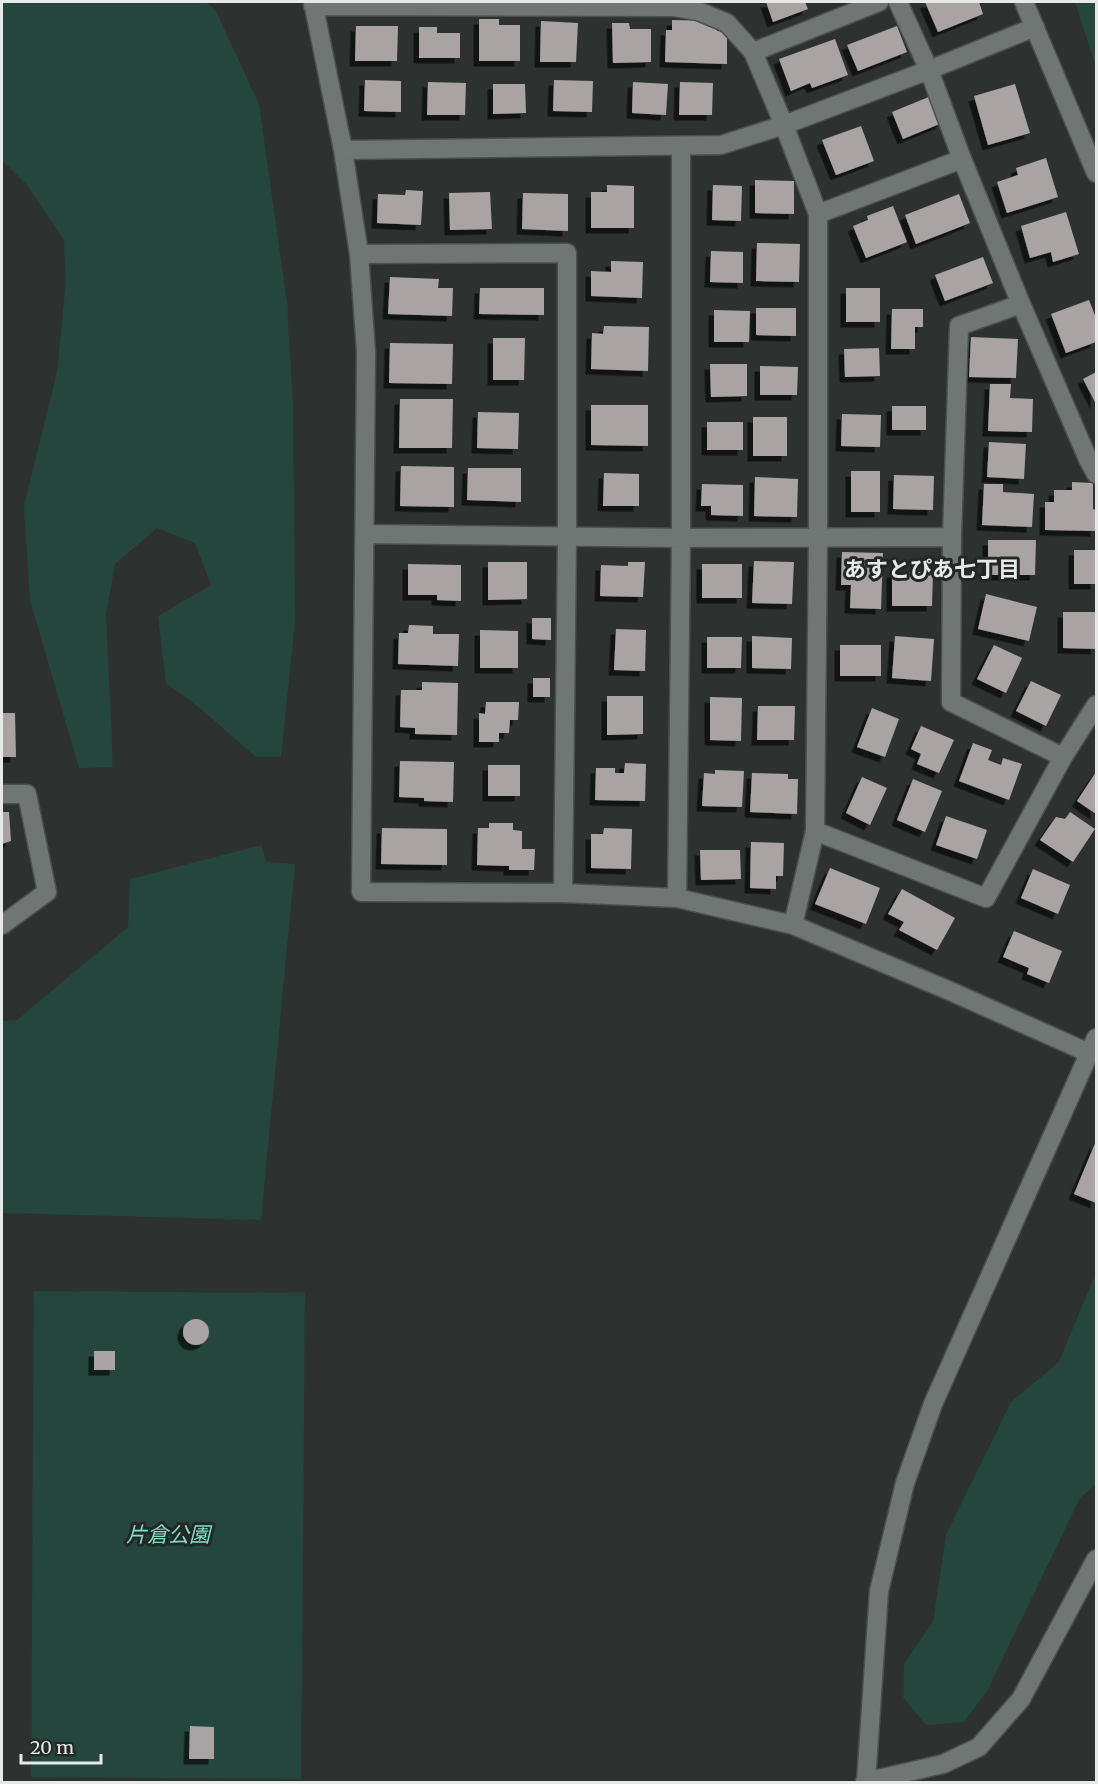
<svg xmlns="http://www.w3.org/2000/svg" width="1098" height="1784" font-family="Merriweather,'Noto Sans JP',serif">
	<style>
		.green { fill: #25463d }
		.building { fill: #aaa3a4; filter: url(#shadow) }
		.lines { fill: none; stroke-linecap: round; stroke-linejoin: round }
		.minor-casing { stroke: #4b504f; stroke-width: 21 }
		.tertiary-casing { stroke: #4b504f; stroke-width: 21 }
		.minor { stroke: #707674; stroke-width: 18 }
		.tertiary { stroke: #707674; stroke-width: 18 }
		.labels { text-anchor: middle; stroke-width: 6; stroke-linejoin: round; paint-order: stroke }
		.park-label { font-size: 21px; font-style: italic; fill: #7fdec5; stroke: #232827 }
		.neighbourhood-label { font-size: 22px; font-weight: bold; fill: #e6e9e8; stroke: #232827 }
	</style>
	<defs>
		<filter id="shadow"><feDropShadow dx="-5.5" dy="5.5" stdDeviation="0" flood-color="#0009"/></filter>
	</defs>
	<rect width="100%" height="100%" fill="#2d3231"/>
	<path class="green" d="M2 2H206L215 9 259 104 287 303 293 405 295 622 281 757H256L200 708 166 683 158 616 211 585 195 543 157 528 115 564 106 614 113 767 79 768 30 600 24 506 57 372 66 280 64 240 26 184 2 160Z
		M1075 2H1096V66L1095 64Z
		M262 845 266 862 295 864 261 1220 2 1213V1021H16L128 927 130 879Z
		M1096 1276V1484L1080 1498 987 1691 964 1722 926 1725 903 1697 904 1664 933 1622 946 1535 1011 1402 1059 1362 1092 1282Z
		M34 1291 305 1293 301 1779 31 1777Z"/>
	<path class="building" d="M766 2H805L808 9 773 22Z
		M925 2H979L983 14 938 32Z
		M479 19H499V25H520V61H479Z
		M672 20 717 21V31L727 32V64L665 62 666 30H672Z
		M541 21 578 23 576 62H540Z
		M612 23H629L630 29H651V62L613 63Z
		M356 26H398L397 61H355Z
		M897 26 907 52 858 71 847 45Z
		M419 27H437V33H460V58H419Z
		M835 39 848 75 812 88 810 83 791 91 779 59Z
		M365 80 401 81V112L364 111Z
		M554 80 593 81 592 112 553 111Z
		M428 82 466 83 465 115H427Z
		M633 82 668 84 666 115 632 113Z
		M680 82 713 83 712 115H679Z
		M493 84H525L526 113 493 114Z
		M1015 84 1030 133 988 145 974 96Z
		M931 96 942 123 903 139 892 112Z
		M861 126 874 161 836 175 822 140Z
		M1046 158 1058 197 1007 213 997 182 1018 175 1016 168Z
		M755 180 794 181V214L755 213Z
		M607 185 634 186V228H591V192H607Z
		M713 185 742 186 741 221 712 220Z
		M406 190 423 191 421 225 377 223 378 194 405 195Z
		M490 192 492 229 450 230 449 193Z
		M523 193 568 194V231L522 229Z
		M959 194 970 223 916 244 905 215Z
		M893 206 907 242 866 258 853 226 868 220 867 216Z
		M1066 212 1079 254 1053 262 1051 252 1030 258 1021 226Z
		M757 243 800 244 799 282 756 281Z
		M711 251 743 252V283L710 282Z
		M983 257 993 283 945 301 935 275Z
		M611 261 643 262 642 298 591 296V271L611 272Z
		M390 277 439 279 438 288H453L452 316 388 314Z
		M480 288H544V315L479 314Z
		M846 288H880V322H846Z
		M1089 300 1096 318V342L1066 353 1051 314Z
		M756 308H796V336L756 335Z
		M892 309H923V327H915V349H891Z
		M714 310 750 311 749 342H714Z
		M604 326 649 327 648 371 591 369 592 333 603 334Z
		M971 337 1018 339 1016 378 969 377Z
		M493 338H525L524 380H493Z
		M390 343 453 344 452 384 389 383Z
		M879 348 880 376 845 377 844 349Z
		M710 364H747V396L711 397Z
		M760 366 798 367 797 395H760Z
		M1096 372V404L1083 379Z
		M990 384H1011L1010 398 1033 399 1032 432 988 431Z
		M400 399H453L452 448H399Z
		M591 405H648V446L591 445Z
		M892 406H926V430H892Z
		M478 412 519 413 518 449 477 448Z
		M842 414 881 415 880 447 841 446Z
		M753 417H787V456H753Z
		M707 422H743V450H707Z
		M989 442 1026 444 1024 479 987 477Z
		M401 466 454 467V507L400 506Z
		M468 468H521V502L467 500Z
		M851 471H880V512H851Z
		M604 473 639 474V506H603Z
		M894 475 934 476 933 510 893 509Z
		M755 477 798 479 797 517 754 516Z
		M1072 482 1093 483V509L1096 510V531L1045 530V502H1054V490H1072Z
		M702 484 743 485V516L711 515V506H701Z
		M984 484H1003V492L1034 494 1032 527 982 525Z
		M988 540H1036L1035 575H988Z
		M1074 550H1096V584H1074Z
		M842 552 883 553 881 609 850 608 851 585H841Z
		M754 561 794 562 792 604 752 603Z
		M488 562H527V599L488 600Z
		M628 562H645L643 597 600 596 601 565 628 566Z
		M408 564 461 565V601L437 600V595H408Z
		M702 564H742V598H702Z
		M892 572H933L932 606H892Z
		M986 594 1037 607 1029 641 978 629Z
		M1063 612H1096V649L1063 648Z
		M532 618H551V640L532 639Z
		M409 625 433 626V634H459L458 666 398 664 399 633H408Z
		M616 629 646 630 645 671 614 670Z
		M480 630 518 631V668H480Z
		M752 636 792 638 791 669 752 668Z
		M895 636 934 639 931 681 892 678Z
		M707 637H742L741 668H707Z
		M840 645H881V676H840Z
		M994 645 1022 658 1006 693 977 679Z
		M533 678H550V697H533Z
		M1031 681 1061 695 1046 726 1016 711Z
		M422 682 458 683 457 735 415 734V728L400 727 401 690H422Z
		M607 696H643V734L607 735Z
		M710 697 742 698 741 741 710 740Z
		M486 702H519L518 720H510L509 733H499V742H479V713L485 714Z
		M758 706H795L794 740H757Z
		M872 708 899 719 885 757 857 747Z
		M2 713H15L16 757H2Z
		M921 726 954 740 939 773 917 764 921 754 911 749Z
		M973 743 992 750 988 760 1001 765 1003 758 1022 764 1009 800 959 781Z
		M400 761 454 762 453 802 424 801V798L399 797Z
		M625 763 646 764 645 801 595 800 596 768H615V773H624Z
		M488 765H520V796H488Z
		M715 770 744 771 742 807 702 806 704 773 715 774Z
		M1096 772V814L1077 801Z
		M752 773 788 774V779H798L797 814 750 812Z
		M862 777 887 788 870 825 846 813Z
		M913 779 942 791 925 832 897 820Z
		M2 812H9L11 841 2 844Z
		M1070 812 1095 829 1073 862 1040 840 1056 817 1065 819Z
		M946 816 987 830 977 859 936 845Z
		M489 823H513V830L522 831V849H535L534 870H509V866L477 865 478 828H489Z
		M382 828 447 829V865L381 864Z
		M604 828 632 829 631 869 591 868V834H603Z
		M751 842 784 843 783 876H776V889L750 888Z
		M700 850H740L741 879 701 880Z
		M830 868 880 888 866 924 815 904Z
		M1033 869 1070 885 1058 914 1021 898Z
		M902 889 955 918 937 950 899 930 904 922 888 914Z
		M1014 931 1062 951 1049 983 1027 974 1029 968 1003 957Z
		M1096 1141V1203L1074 1194Z
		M183 1332a13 13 0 1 1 26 0a13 13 0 1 1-26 0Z
		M94 1351H115V1370H94Z
		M190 1726 214 1727V1759H189Z"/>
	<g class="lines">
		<defs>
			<path id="minor" d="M313 2 343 150 359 254 366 352 361 892 563 893 677 898 793 925 950 991 1089 1053
				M898 2 929 70 962 159
				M313 6 674 7 698 11 727 23 753 52 784 125 818 214V537L815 831 793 925
				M753 52 879 2
				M343 150 721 145 784 125 929 70 1035 27
				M818 214 962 159 1021 304 1088 459 1096 474
				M359 254 567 253V536L563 893
				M1021 304 959 326 952 537 951 702 1063 757
				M365 534 681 538 952 537
				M2 794H27L47 892 2 925
				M815 831 986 898 1063 757 1096 705
				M677 898 681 538V146"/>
			<path id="tertiary" d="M1024 2 1096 173
				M865 1782 943 1764 979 1747 1021 1699 1096 1559
				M866 1782 879 1591 905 1483 933 1404 1096 1038"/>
		</defs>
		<use href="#minor" class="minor-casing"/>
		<use href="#tertiary" class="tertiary-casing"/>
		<use href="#minor" class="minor"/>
		<use href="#tertiary" class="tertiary"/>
	</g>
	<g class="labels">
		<g class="park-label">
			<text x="168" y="1542">片倉公園</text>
		</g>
		<g class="neighbourhood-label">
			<text x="932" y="577">あすとぴあ七丁目</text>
		</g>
	</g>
	<rect width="1098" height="1784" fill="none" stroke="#e6e9e8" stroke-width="6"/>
	<path d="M21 1754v9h80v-9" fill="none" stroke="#e6e9e8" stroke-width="3"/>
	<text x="30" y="1754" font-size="18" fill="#e6e9e8" stroke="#232827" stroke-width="4.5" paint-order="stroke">20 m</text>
</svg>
